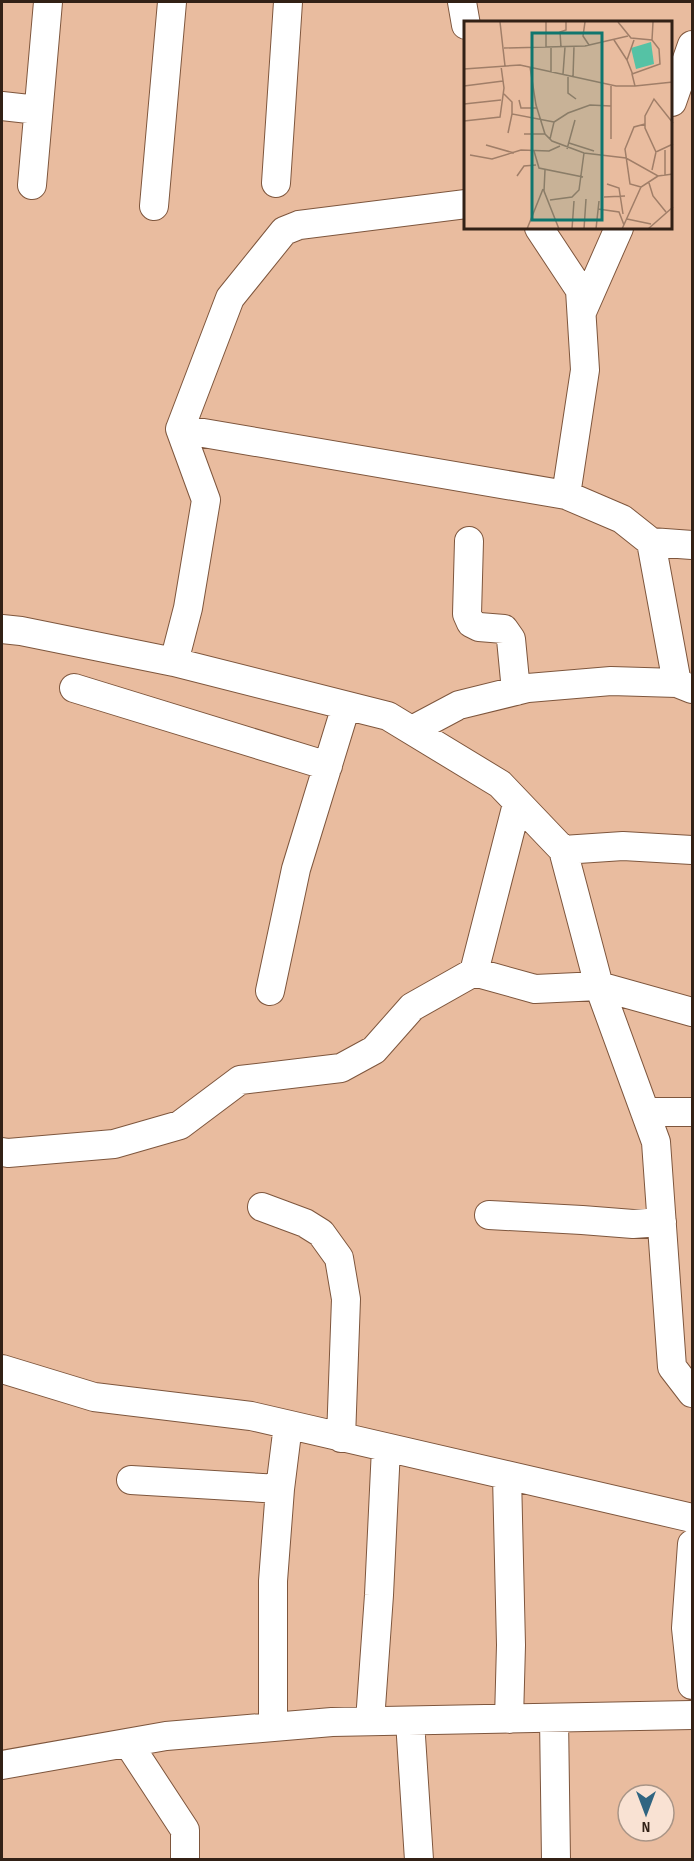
<svg xmlns="http://www.w3.org/2000/svg" width="694" height="1861" font-family="'Sofia Sans Condensed',sans-serif">
	<style>
		.lines { fill: none; stroke-linecap: round; stroke-linejoin: round }
		.minor-casing { stroke: #7e563d; stroke-width: 30 }
		.minor { stroke: #fff; stroke-width: 28 }
		.inset-road { fill: none; stroke: #a07e68; stroke-width: 1.5 }
		.view { fill: #0f766e; fill-opacity: 0.15; stroke: #0f766e; stroke-width: 3 }
		.inset-edge { fill: none; stroke: #322116; stroke-width: 3 }
	</style>
	<rect width="100%" height="100%" fill="#e9bc9f"/>
	<g class="lines">
		<defs>
			<path id="minor" d="M462 2 466 25
				M672 102 692 45
				M2 106 38 110
				M276 183 288 2
				M32 185 48 2
				M154 206 172 2
				M539 228 580 290 585 370 566 495
				M582 312 619 228
				M180 429 566 495 622 519 651 542 677 683
				M469 541 467 614 471 623 479 627 504 629 511 639 516 691
				M651 542 692 545
				M2 629 21 631 174 662 388 716 500 784 563 850 599 986 656 1142 672 1367 692 1393
				M174 662 188 608 206 500 180 429 230 298 284 231 299 225 466 204
				M74 688 328 766
				M412 730 459 705 528 688 611 681 677 683 692 689
				M563 850 623 846 692 850
				M474 972 535 989 599 986 692 1012
				M270 991 296 869 346 706
				M645 1112H692
				M2 1152 8 1153 114 1144 180 1125 240 1080 341 1068 374 1050 412 1007 474 972 517 804
				M262 1207 305 1223 321 1233 339 1258 346 1299 341 1438
				M489 1215 582 1220 633 1224 662 1222
				M2 1369 94 1397 251 1416 692 1518
				M507 1476 511 1645 509 1719
				M131 1480 280 1489
				M692 1544 686 1628 692 1685
				M554 1718 556 1860
				M370 1721 379 1595 386 1448
				M410 1721 419 1860
				M273 1727V1581L280 1489 288 1425
				M128 1743 185 1830V1860
				M2 1765 166 1736 332 1722 692 1715"/>
		</defs>
		<use href="#minor" class="minor-casing"/>
		<use href="#minor" class="minor"/>
	</g>
	<g transform="translate(464 21)">
		<rect width="208" height="208" fill="#e9bc9f"/>
		<path d="M187 21 190 43 172 48 167 27Z" fill="#55c2a5"/>
		<path class="inset-road" d="M36 1 41 45M82 1V26M121 1 119 15 125 24M150 19 163 39M188 19 189 1M87 26V51M97 26 96 11 102 9V1M40 27 121 25 164 15M68 27V46M66 46 72 84 81 113 88 120 120 132 162 137 194 155 209 153M0 48 56 44 152 65H171L168 53 196 43 195 28 188 19 167 17 154 1M99 53 101 26M104 54V72L112 78M169 54 163 39 170 19M109 56 110 25M0 65 39 60M171 65 209 61M39 72 48 81V93L90 101M55 79 57 87H73M0 83 37 79M0 100 36 96 40 67 37 45M209 102 190 78 181 95V107L192 131 209 123M44 112 48 93M60 113H81M86 118 90 101 104 92 126 84 147 85M147 118V64M105 122 130 130M22 124 50 132M103 128 111 99M201 129V154M70 130 75 147 119 156M6 134 28 138 57 129 85 130 96 125M81 149 80 170 95 208M188 149 192 131M53 155 60 145 72 144M185 162 189 175 202 191M143 163 155 167 159 193M177 166 166 163 161 128 170 106 181 103M140 176 161 175M86 179 108 176 115 169 120 132M134 188 155 191 160 204M163 198 187 203M63 208 79 168M108 208 110 180M120 208 122 178M132 208 135 180M158 208 177 166 194 155M184 208 209 186"/>
		<path class="view" d="M68 12H138V199H68Z"/>
		<rect width="208" height="208" class="inset-edge"/>
	</g>
	<rect width="694" height="1861" fill="none" stroke="#322116" stroke-width="6"/>
	<g transform="translate(646 1813) rotate(180)"><circle r="28" fill="#f9e2d3" stroke="#a99587" stroke-width="1.5"/>
	<path d="M0-4.5L10 22L0 15L-10 22Z" fill="#306581"/>
	<text y="-9" font-size="16" font-weight="bold" text-anchor="middle" fill="#322116">N</text>
	</g>
</svg>
